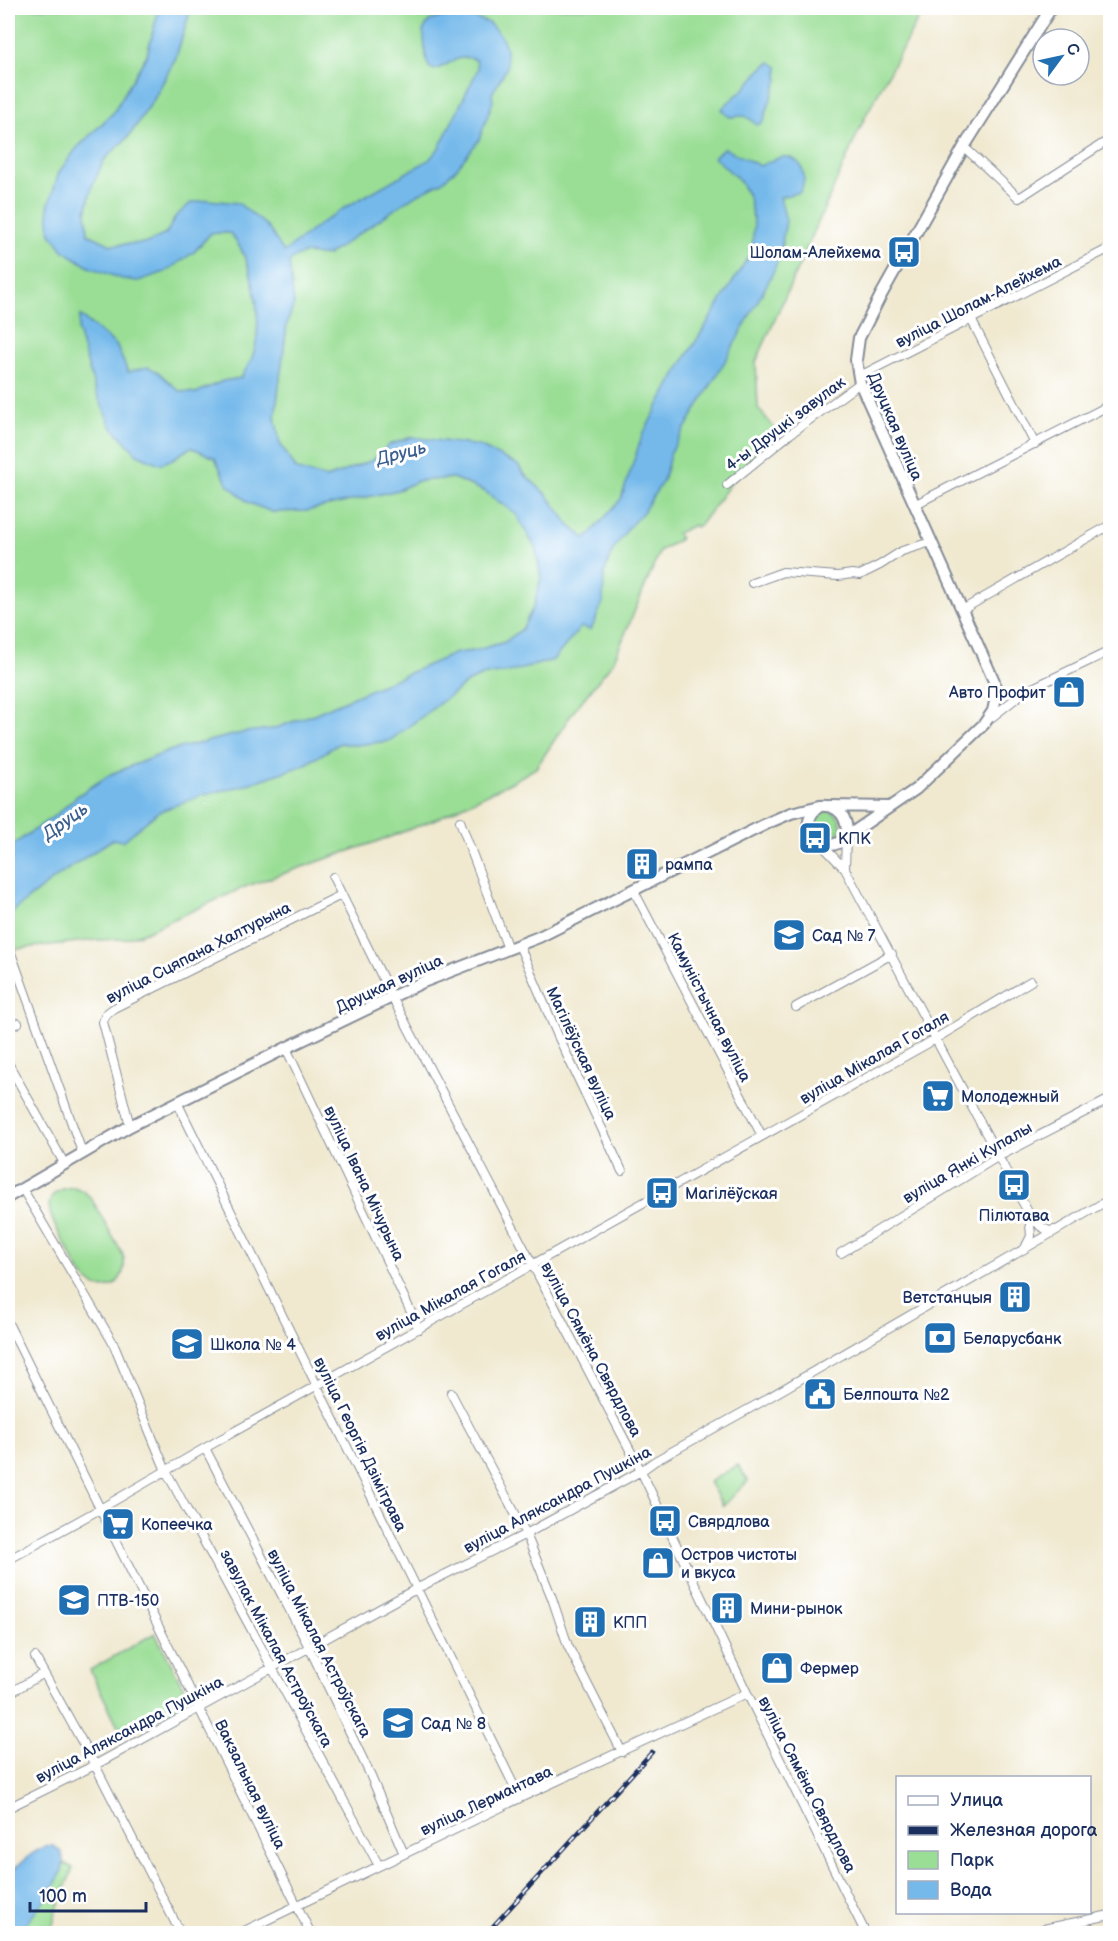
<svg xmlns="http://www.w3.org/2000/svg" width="1118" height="1941" font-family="'Balsamiq Sans',sans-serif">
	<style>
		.green { fill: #9ade95; stroke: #5a867a; stroke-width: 1.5 }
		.water { fill: #75b9eb; stroke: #4874a4; stroke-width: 1.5 }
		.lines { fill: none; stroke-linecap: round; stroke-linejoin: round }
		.minor-casing { stroke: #868c97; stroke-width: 10 }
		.secondary-casing { stroke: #868c97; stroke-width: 14 }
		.minor { stroke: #fff; stroke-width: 8 }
		.secondary { stroke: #fff; stroke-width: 10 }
		.rail-casing { stroke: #1b2f5e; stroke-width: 4.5 }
		.rail { stroke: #fff; stroke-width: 2; stroke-dasharray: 7; stroke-linecap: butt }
		.labels { text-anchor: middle; stroke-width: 6; stroke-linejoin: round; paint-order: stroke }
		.poi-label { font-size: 16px; fill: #1b2f5e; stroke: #fff; text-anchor: start }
		.street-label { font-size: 16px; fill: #1b2f5e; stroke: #fff }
		.water-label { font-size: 18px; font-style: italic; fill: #3a5f8f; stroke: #fff }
	</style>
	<rect width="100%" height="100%" fill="#fff"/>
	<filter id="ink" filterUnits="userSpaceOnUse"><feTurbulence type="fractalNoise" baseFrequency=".0167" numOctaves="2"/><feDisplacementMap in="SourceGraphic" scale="12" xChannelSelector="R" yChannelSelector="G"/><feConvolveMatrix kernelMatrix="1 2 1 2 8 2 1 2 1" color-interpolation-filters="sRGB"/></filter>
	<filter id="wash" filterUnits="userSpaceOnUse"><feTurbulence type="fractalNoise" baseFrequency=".008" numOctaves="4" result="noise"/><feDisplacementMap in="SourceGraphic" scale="24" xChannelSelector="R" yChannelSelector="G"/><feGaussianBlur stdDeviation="1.35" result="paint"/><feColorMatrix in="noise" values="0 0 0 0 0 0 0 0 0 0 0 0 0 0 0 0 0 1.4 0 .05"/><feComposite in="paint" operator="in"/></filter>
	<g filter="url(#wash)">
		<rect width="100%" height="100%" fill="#f0e9d0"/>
		<path class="green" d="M8 8H159L147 55 113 113 76 149 63 250 194 252 211 233H230C254 260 265 324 252 358 249 365 244 372 241 378L223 381 196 393 179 391 158 372H128L116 345 81 316 88 364 95 390 171 460 191 447 215 458 228 485 272 512 306 511 398 490 418 481 453 478 484 491 516 514 536 549 541 578 534 606 522 629 505 642 474 651 456 653 314 714 273 729 246 732 172 750 111 774 77 796 57 814 17 842 8 850Z
			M191 8H924L865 117 756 362 758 408 779 434 748 460 701 524 696 527 694 525 677 533 680 539 660 551 613 662 573 712 536 768 510 783 438 818 390 837 247 886 143 933 125 939 95 940 8 950V916C40 887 76 863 113 839L123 841 157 812 202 795 242 786 304 765 340 743 355 745 389 741 468 682 485 675 514 671 553 660 581 627 586 539 570 526 548 496 523 473 518 465 479 446 412 437 389 445 373 460 327 478 297 470 280 444 275 417 287 324 294 304 267 226 176 216 166 234 147 243 111 245 88 234 86 212 92 186 104 160 129 136 154 99 176 57Z
			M813 825a14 14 0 1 1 28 0a14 14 0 1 1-28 0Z
			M74 1187 83 1191 91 1198 123 1255C129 1278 110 1298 89 1282 80 1276 74 1261 69 1251 57 1230 29 1191 74 1187Z
			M738 1465 748 1481 723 1506 709 1482Z
			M155 1633 191 1702 123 1736 90 1670Z
			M64 1863 73 1868 56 1912 51 1933 16 1934 61 1874Z"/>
		<path class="water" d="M159 8H191L176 57 154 99 129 136 104 160 92 186 86 212 88 234 111 245 147 243 166 234 176 216 191 203 208 200 238 203 267 226 284 252 321 223 346 207 429 160 439 148 478 69 476 60C459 52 450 65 434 70L429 67C423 55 426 44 423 31L429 21 449 15H466L489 23 501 36 506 48 507 67 492 94 493 101 479 140 457 168 442 182 414 196 328 255C308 257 310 246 289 262L294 304 287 324 275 417 280 444 297 470 327 478 373 460 389 445 412 437 479 446 518 465 523 473 548 496 570 526 586 539 621 499 642 436 675 375 752 251 754 224 749 197 739 180 714 157 724 148 760 166C767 163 779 155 788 157 805 161 807 179 800 192L780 197 786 221 779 258 771 277 724 363 671 452 663 481 643 512 629 527 613 550 604 573 603 602 591 630 581 627 553 660 514 671 485 675 468 682 389 741 355 745 340 743 304 765 242 786 202 795 158 812 123 841 113 839C76 863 40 887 8 916V850L17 842 57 814 77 796 111 774 172 750 246 732 273 729 314 714 456 653 474 651 505 642 522 629 534 606 541 578 536 549 516 514 484 491 453 478 418 481 398 490 306 511 272 512 249 503 228 485 215 458 191 447 171 460 160 464 137 454 111 426 95 390 78 331 80 316 116 345 128 372 148 367 158 372 179 391 196 393 223 381 241 378C244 372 249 365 252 358 265 324 254 260 230 233H211L194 252 165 272 138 281 122 279 89 267 63 250 50 232 48 207 59 172 76 149 113 113 147 55Z
			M771 62 778 67V79L763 122 757 125C753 122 749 117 744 116 733 115 731 122 722 109 730 99 736 97 744 89 755 78 756 71 771 62Z
			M48 1846H54L62 1853C63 1860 64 1865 61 1872 57 1884 27 1926 16 1933H8V1875C19 1864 32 1851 48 1846Z"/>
	</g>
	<g filter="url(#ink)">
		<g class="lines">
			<defs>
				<path id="minor" d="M964 147 1019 198 1110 139
					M971 319 1035 444
					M858 377 1110 248
					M727 485 790 434 860 383
					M914 505 1110 405
					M752 583 783 572 838 576 852 574 860 575 880 565 902 551 931 542
					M962 610 1110 525
					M992 717 1024 692 1110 651
					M460 821 508 949
					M821 844 845 869 1028 1212 1040 1226 1049 1231 1055 1230
					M845 869 846 837
					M333 877 392 997 641 1471 747 1693 866 1934
					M634 891 762 1136
					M519 945 558 1036 622 1171
					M11 953 82 1152
					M796 1007 892 954
					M8 1027 18 1023
					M286 1048 419 1329
					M8 1063 64 1163
					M177 1102 520 1798
					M130 1126 103 1022 106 1014 114 1008 341 895
					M22 1188 113 1343 166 1471 379 1866
					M1026 1246 1031 1236 1029 1214
					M841 1253 994 1159 1110 1099
					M8 1323 311 1934
					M451 1393 526 1534 552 1598 568 1646 622 1752
					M205 1448 309 1647 369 1772 404 1854
					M8 1560 100 1509 205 1448 925 1045 1031 981
					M35 1657 95 1765 181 1934
					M8 1694 44 1673
					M8 1808 95 1765 416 1589 526 1534 641 1471 655 1461 756 1405 1110 1199
					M238 1934 520 1798 747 1693
					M1010 1934 1034 1931 1110 1915"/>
				<path id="secondary" d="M820 806C840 804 849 820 846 837 824 861 791 825 820 806Z
					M830 806 889 807
					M846 837 916 789 984 724 993 711 996 697 994 681 860 383 856 360 859 338 880 297 964 147 1051 8
					M8 1197 130 1126 286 1048 423 982 539 937 770 822 791 813 820 806"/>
			</defs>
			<use href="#minor" class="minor-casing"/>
			<use href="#secondary" class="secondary-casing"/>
			<use href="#minor" class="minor"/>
			<use href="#secondary" class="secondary"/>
			<defs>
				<path id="rail" d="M486 1934 652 1752"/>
			</defs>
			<use href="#rail" class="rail-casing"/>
			<use href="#rail" class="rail"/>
		</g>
	</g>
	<defs>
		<symbol id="bus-square" viewBox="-11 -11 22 22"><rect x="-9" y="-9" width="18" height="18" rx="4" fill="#1f6fb2" stroke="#fff"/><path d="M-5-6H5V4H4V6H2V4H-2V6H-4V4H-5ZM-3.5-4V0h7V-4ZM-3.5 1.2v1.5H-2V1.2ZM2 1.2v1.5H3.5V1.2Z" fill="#fff"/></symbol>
		<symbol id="shop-square" viewBox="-11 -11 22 22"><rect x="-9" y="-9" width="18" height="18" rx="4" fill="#1f6fb2" stroke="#fff"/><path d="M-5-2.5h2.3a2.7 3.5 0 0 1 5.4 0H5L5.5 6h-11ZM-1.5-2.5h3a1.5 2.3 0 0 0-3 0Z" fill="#fff"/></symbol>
		<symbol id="building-square" viewBox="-11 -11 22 22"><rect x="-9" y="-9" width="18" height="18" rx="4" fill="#1f6fb2" stroke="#fff"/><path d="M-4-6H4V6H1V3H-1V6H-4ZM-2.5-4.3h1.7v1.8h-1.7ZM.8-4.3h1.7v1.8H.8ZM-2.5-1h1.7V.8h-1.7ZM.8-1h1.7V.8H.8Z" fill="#fff"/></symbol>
		<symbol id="school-square" viewBox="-11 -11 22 22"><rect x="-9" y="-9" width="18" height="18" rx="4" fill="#1f6fb2" stroke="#fff"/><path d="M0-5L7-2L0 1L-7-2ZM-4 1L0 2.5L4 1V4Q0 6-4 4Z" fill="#fff"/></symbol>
		<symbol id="supermarket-square" viewBox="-11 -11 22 22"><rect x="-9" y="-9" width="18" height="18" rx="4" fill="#1f6fb2" stroke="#fff"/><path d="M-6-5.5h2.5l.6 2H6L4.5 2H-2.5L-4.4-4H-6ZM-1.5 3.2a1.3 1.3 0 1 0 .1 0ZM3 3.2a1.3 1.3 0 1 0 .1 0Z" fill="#fff"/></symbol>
		<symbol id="bank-square" viewBox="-11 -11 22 22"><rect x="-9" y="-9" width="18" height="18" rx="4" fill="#1f6fb2" stroke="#fff"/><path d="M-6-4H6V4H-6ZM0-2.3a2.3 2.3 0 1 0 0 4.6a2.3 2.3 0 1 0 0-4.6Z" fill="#fff"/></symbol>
		<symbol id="civic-square" viewBox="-11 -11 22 22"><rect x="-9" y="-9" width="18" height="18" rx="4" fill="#1f6fb2" stroke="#fff"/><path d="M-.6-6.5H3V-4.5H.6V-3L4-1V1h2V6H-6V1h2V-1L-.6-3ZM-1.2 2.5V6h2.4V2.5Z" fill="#fff"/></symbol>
		<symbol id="university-square" viewBox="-11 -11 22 22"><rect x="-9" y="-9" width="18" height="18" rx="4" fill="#1f6fb2" stroke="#fff"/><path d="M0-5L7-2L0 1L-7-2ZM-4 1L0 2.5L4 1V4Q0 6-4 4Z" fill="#fff"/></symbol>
	</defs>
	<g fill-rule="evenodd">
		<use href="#bus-square" x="885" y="233" width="38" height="38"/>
		<use href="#shop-square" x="1050" y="673" width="38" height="38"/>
		<use href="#bus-square" x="796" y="819" width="38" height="38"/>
		<use href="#building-square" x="623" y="845" width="38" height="38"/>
		<use href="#school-square" x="770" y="916" width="38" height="38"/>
		<use href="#supermarket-square" x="919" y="1077" width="38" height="38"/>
		<use href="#bus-square" x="995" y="1166" width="38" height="38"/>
		<use href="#bus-square" x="643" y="1174" width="38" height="38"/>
		<use href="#building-square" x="996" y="1278" width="38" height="38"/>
		<use href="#bank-square" x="921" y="1319" width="38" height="38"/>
		<use href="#school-square" x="168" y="1325" width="38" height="38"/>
		<use href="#civic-square" x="801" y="1375" width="38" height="38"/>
		<use href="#bus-square" x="646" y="1502" width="38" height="38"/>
		<use href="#supermarket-square" x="99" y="1505" width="38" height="38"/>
		<use href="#shop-square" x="639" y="1544" width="38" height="38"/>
		<use href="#university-square" x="55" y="1581" width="38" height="38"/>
		<use href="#building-square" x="708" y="1589" width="38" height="38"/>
		<use href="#building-square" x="571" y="1603" width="38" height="38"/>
		<use href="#shop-square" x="758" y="1649" width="38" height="38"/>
		<use href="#school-square" x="379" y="1704" width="38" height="38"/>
	</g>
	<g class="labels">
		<g class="poi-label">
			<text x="881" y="258" text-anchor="end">Шолам-Алейхема</text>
			<text x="1046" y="698" text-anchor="end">Авто Профит</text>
			<text x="838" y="844">КПК</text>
			<text x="665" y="870">рампа</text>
			<text x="812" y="941">Сад № 7</text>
			<text x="961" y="1102">Молодежный</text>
			<text x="685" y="1199">Магілёўская</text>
			<text x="1014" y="1221" text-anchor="middle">Пілютава</text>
			<text x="992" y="1303" text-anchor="end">Ветстанцыя</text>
			<text x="963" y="1344">Беларусбанк</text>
			<text x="210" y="1350">Школа № 4</text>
			<text x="843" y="1400">Белпошта №2</text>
			<text x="688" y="1527">Свярдлова</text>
			<text x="141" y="1530">Копеечка</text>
			<text x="681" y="1560">Остров чистоты<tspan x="681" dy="18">и вкуса</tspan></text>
			<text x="97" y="1606">ПТВ-150</text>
			<text x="750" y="1614">Мини-рынок</text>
			<text x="613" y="1628">КПП</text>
			<text x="800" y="1674">Фермер</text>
			<text x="421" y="1729">Сад № 8</text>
		</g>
		<g class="street-label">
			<text transform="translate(978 301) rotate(-27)" y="6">вуліца Шолам-Алейхема</text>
			<text transform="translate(785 423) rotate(-37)" y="6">4-ы Друцкі завулак</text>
			<text transform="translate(896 426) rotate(67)" y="6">Друцкая вуліца</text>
			<text transform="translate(198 952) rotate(-27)" y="6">вуліца Сцяпана Халтурына</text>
			<text transform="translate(389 983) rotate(-25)" y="6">Друцкая вуліца</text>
			<text transform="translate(710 1007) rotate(63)" y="6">Камуністычная вуліца</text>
			<text transform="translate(582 1053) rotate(65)" y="6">Магілёўская вуліца</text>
			<text transform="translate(874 1057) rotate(-30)" y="6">вуліца Мікалая Гогаля</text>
			<text transform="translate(967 1162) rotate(-30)" y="6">вуліца Янкі Купалы</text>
			<text transform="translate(365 1183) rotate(65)" y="6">вуліца Івана Мічурына</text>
			<text transform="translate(450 1295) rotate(-29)" y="6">вуліца Мікалая Гогаля</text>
			<text transform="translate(592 1349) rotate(62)" y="6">вуліца Сямёна Свярдлова</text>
			<text transform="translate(361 1444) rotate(64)" y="6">вуліца Георгія Дзімітрава</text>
			<text transform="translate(557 1499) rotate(-28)" y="6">вуліца Аляксандра Пушкіна</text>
			<text transform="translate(320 1643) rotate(63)" y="6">вуліца Мікалая Астроўскага</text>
			<text transform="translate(277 1648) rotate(62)" y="6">завулак Мікалая Астроўскага</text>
			<text transform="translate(129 1729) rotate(-28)" y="6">вуліца Аляксандра Пушкіна</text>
			<text transform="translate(251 1784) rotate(64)" y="6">Вакзальная вуліца</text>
			<text transform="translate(808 1784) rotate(63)" y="6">вуліца Сямёна Свярдлова</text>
			<text transform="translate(486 1800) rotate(-25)" y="6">вуліца Лермантава</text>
		</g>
		<g class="water-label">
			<text transform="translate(401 453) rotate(-14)" y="6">Друць</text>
			<text transform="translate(65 821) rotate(-35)" y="6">Друць</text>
		</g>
	</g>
	<rect width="1118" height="1941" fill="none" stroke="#fff" stroke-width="30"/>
	<rect x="896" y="1776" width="195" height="138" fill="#ffffff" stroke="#a4acbf" stroke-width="1.5"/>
	<rect x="908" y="1796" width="30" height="9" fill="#ffffff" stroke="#a4acbf" stroke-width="1.5"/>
	<text x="950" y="1806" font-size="18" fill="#1b2f5e">Улица</text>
	<rect x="908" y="1826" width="30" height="9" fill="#1b2f5e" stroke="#a4acbf" stroke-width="1.5"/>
	<text x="950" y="1836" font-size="18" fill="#1b2f5e">Железная дорога</text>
	<rect x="908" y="1851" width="30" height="18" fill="#9ade95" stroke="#a4acbf" stroke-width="1.5"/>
	<text x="950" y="1866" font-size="18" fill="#1b2f5e">Парк</text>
	<rect x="908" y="1881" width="30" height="18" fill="#75b9eb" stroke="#a4acbf" stroke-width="1.5"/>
	<text x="950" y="1896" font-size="18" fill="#1b2f5e">Вода</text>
	<g transform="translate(1061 57) rotate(57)"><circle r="28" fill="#ffffff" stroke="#a4acbf" stroke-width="1.5"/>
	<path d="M0-4.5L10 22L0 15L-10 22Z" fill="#1f6fb2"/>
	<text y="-9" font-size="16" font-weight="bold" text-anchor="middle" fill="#1b2f5e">С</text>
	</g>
	<path d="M30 1902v9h116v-9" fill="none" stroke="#1b2f5e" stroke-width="3"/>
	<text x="39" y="1902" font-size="18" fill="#1b2f5e" stroke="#ffffff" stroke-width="4.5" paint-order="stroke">100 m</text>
</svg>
